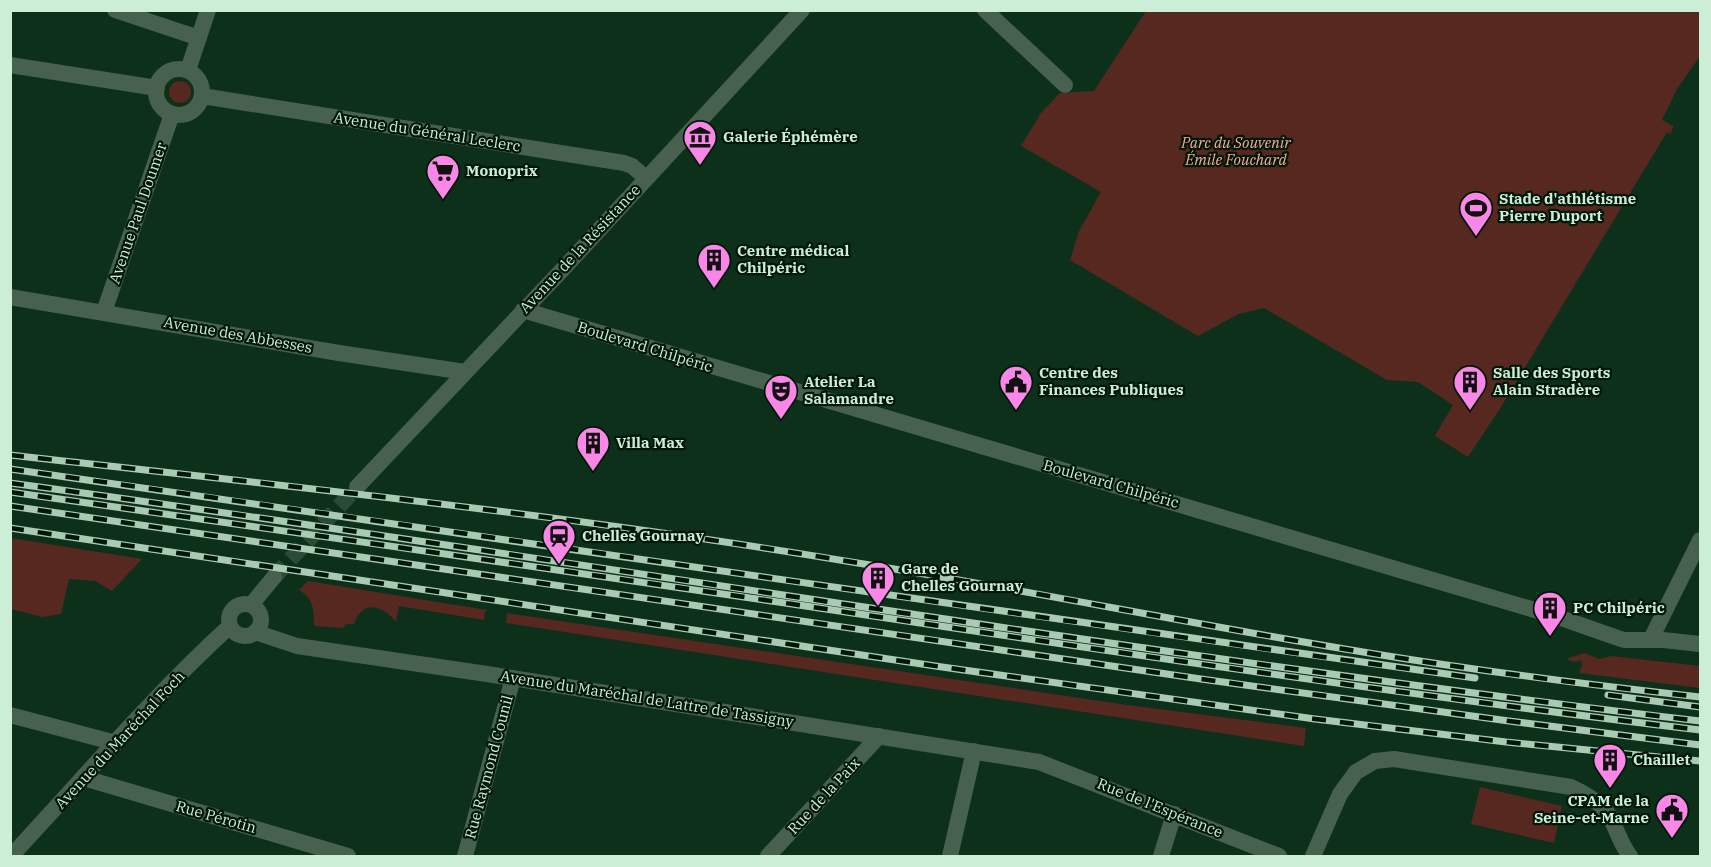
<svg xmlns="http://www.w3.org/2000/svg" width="1711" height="867" font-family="'IBM Plex Serif',serif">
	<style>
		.green { fill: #57281f }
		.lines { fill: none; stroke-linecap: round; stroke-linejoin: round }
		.minor-tunnel { stroke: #2a4c37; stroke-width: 16; stroke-dasharray: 16 8; stroke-linecap: butt }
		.minor { stroke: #47614e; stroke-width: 16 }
		.rail-casing { stroke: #a9cab3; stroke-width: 7 }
		.rail { stroke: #001707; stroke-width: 4.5; stroke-dasharray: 14; stroke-linecap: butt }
		.labels { text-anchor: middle; stroke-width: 4.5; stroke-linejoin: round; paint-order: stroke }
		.street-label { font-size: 15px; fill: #cdeed6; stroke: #001707 }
		.poi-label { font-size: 15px; font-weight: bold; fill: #cdeed6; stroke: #001707; text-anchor: start }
		.park-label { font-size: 15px; font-style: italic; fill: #faab99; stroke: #001707 }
	</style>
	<rect width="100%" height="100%" fill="#0d301b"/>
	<path class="green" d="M1146 11H1700V56L1677 89 1662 120 1674 126 1670 134 1667 132 1501 407 1468 457 1435 436 1453 405 1418 382 1387 380 1264 308 1239 314 1198 336 1070 260 1079 231 1101 192 1021 146 1041 113 1060 93 1094 91Z
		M169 92a11 11 0 1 1 22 0a11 11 0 1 1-22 0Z
		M11 538 142 559 112 591 95 581 69 579 61 614 42 617 11 609Z
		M308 581 487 610V611H485L484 620 399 606 396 622C383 605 362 599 354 624H346L343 628 314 626C314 610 314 599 299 590Z
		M507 613 1120 704 1306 728 1304 746 506 623Z
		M1585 653 1599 659 1611 656 1700 666V688L1579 673 1582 665 1581 660 1574 662 1568 660V658Z
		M1480 787 1562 806 1554 843 1471 824Z"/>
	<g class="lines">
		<path class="minor-tunnel" d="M274 577 357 487"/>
		<path class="minor" d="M115 10 199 38
			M985 10 1065 85
			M10 65 157 88
			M156 92a23 23 0 1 1 46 0a23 23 0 1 1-46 0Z
			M188 70 208 10
			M202 96 624 163 632 166 646 178
			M10 297 339 353 465 372
			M523 310 1558 617 1615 637 1624 640H1663L1700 644
			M104 312 172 114
			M357 487 563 269 802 10
			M229 620a16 16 0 1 1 32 0a16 16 0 1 1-32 0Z
			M251 605 274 577
			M255 632 297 646 487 674 1039 762 1279 856
			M1651 639 1700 540
			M10 715 116 743
			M84 778 348 856
			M11 856C83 779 152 697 230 626
			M465 856 513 678
			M768 856 879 736
			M950 856 974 751
			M1161 856 1174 814
			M1313 856 1340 794 1356 772 1375 761 1394 759 1571 787C1586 794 1602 803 1610 817 1617 830 1621 845 1630 856"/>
		<defs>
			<path id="rail" d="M10 455C298 487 585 517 870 565 1037 592 1202 626 1369 653 1479 671 1590 685 1700 697
				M10 469C499 537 986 611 1475 678
				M10 483C574 559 1136 655 1700 721
				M10 492C271 529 531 566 792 604 1094 649 1397 694 1700 730
				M10 506 1201 679 1509 721 1700 745
				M10 528 942 667 1315 719 1506 742 1700 761
				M1608 695 1700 707"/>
		</defs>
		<use href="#rail" class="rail-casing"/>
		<use href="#rail" class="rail"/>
	</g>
	<defs>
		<symbol id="museum-pin" viewBox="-11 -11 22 30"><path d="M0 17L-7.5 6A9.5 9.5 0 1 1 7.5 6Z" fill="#fa87e7" stroke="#001707"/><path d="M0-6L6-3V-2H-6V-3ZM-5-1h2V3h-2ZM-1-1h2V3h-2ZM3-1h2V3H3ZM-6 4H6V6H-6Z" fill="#111"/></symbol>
		<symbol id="supermarket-pin" viewBox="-11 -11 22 30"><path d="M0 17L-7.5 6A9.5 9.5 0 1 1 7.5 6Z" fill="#fa87e7" stroke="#001707"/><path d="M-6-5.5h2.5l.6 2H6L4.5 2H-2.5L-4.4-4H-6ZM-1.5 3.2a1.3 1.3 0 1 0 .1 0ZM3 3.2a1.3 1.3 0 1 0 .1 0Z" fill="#111"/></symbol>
		<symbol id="stadium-pin" viewBox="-11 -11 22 30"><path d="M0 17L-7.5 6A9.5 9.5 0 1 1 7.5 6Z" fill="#fa87e7" stroke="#001707"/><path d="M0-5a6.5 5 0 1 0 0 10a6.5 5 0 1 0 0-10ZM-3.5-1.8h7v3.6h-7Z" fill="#111"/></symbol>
		<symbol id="building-pin" viewBox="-11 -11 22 30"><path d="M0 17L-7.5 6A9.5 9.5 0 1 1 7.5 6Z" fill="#fa87e7" stroke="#001707"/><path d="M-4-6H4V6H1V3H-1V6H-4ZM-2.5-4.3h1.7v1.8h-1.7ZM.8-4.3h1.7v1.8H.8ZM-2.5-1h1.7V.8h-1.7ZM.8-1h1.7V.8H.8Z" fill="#111"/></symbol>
		<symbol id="civic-pin" viewBox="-11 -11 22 30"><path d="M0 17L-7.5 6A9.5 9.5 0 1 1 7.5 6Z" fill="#fa87e7" stroke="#001707"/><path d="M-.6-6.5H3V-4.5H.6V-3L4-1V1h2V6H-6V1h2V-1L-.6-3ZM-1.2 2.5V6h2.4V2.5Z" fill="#111"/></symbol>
		<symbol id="theatre-pin" viewBox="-11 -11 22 30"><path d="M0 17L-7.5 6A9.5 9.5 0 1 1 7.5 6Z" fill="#fa87e7" stroke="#001707"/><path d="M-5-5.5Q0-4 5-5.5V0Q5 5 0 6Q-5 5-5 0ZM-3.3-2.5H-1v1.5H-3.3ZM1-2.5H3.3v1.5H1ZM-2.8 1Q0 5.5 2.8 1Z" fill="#111"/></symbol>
		<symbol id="station-pin" viewBox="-11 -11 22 30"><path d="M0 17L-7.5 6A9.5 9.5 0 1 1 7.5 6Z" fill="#fa87e7" stroke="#001707"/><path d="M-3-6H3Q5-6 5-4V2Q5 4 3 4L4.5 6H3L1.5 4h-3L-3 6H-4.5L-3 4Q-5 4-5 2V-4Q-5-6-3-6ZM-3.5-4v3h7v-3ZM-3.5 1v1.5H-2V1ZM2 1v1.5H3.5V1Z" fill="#111"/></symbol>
	</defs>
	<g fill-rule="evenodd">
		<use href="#museum-pin" x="681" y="118" width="38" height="52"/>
		<use href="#supermarket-pin" x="424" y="152" width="38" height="52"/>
		<use href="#stadium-pin" x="1457" y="189" width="38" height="52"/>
		<use href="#building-pin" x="695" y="241" width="38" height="52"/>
		<use href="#civic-pin" x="997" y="363" width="38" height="52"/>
		<use href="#building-pin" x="1451" y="363" width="38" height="52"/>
		<use href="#theatre-pin" x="762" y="372" width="38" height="52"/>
		<use href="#building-pin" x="574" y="424" width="38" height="52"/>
		<use href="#station-pin" x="540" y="517" width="38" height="52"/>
		<use href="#building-pin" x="859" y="559" width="38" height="52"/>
		<use href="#building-pin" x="1531" y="589" width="38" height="52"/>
		<use href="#building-pin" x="1591" y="741" width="38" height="52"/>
		<use href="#civic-pin" x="1653" y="791" width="38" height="52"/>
	</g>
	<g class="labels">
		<g class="street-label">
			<text transform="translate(427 132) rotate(9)" y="5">Avenue du Général Leclerc</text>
			<text transform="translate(138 213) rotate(-71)" y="5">Avenue Paul Doumer</text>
			<text transform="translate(580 249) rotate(-47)" y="5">Avenue de la Résistance</text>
			<text transform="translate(238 335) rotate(10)" y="5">Avenue des Abbesses</text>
			<text transform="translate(645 347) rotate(17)" y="5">Boulevard Chilpéric</text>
			<text transform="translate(1111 484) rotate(16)" y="5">Boulevard Chilpéric</text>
			<text transform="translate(647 699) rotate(9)" y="5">Avenue du Maréchal de Lattre de Tassigny</text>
			<text transform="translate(120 740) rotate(-47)" y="5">Avenue du Maréchal Foch</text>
			<text transform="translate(489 767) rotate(-75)" y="5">Rue Raymond Counil</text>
			<text transform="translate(824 796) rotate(-47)" y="5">Rue de la Paix</text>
			<text transform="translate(1160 808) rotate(22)" y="5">Rue de l'Espérance</text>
			<text transform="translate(216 817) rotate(16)" y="5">Rue Pérotin</text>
		</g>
		<g class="poi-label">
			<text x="723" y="142">Galerie Éphémère</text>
			<text x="466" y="176">Monoprix</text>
			<text x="1499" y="204">Stade d'athlétisme<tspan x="1499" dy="17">Pierre Duport</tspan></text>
			<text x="737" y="256">Centre médical<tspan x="737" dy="17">Chilpéric</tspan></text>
			<text x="1039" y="378">Centre des<tspan x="1039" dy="17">Finances Publiques</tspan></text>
			<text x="1493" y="378">Salle des Sports<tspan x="1493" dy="17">Alain Stradère</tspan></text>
			<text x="804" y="387">Atelier La<tspan x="804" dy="17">Salamandre</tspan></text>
			<text x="616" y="448">Villa Max</text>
			<text x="582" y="541">Chelles Gournay</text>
			<text x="901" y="574">Gare de<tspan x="901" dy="17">Chelles Gournay</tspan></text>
			<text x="1573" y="613">PC Chilpéric</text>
			<text x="1633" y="765">Chaillet</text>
			<text x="1649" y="806" text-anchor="end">CPAM de la<tspan x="1649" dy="17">Seine-et-Marne</tspan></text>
		</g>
		<g class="park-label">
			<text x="1236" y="148">Parc du Souvenir<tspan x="1236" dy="17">Émile Fouchard</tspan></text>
		</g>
	</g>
	<rect width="1711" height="867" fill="none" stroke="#cdeed6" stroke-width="24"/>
</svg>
